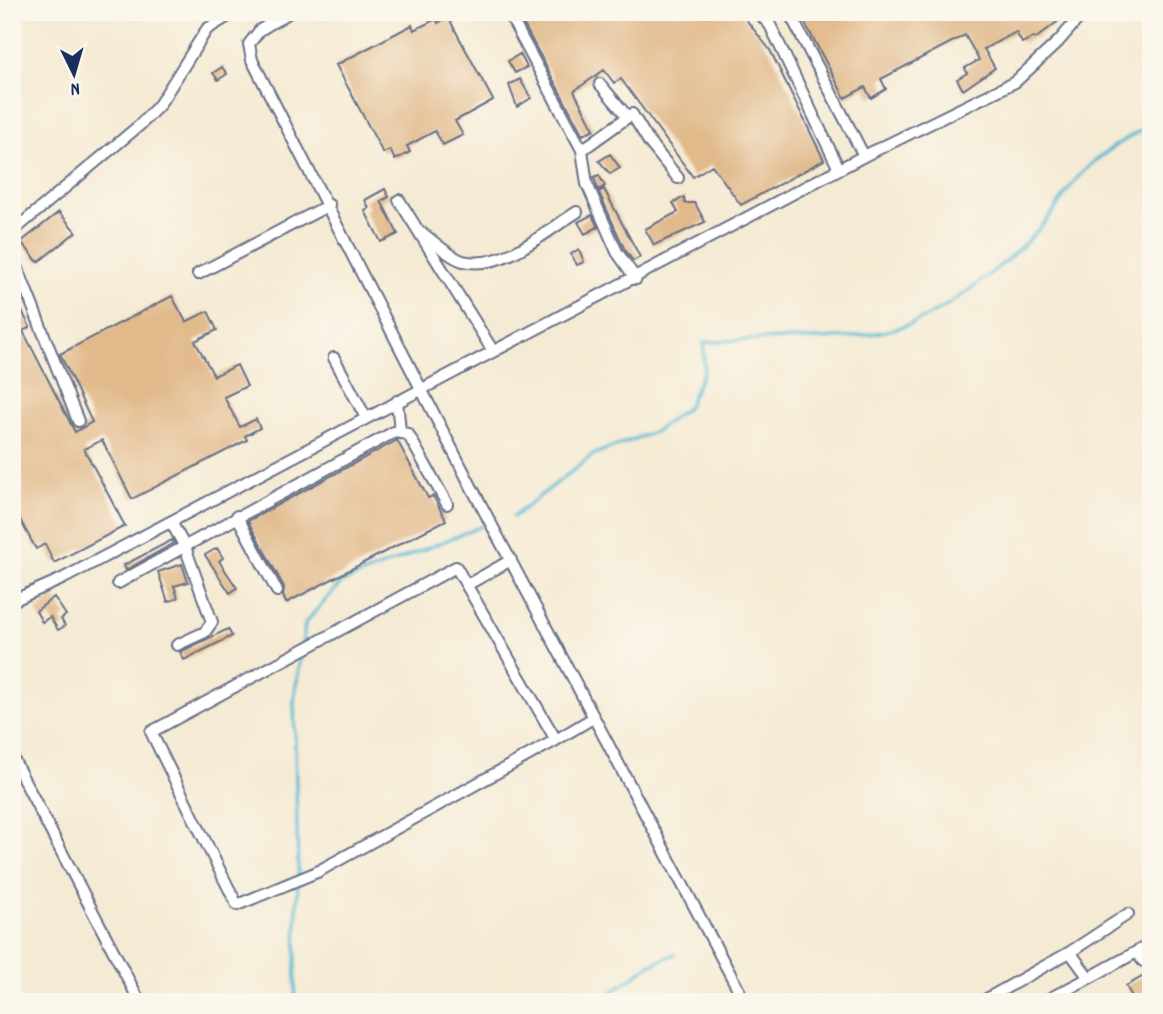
<svg xmlns="http://www.w3.org/2000/svg" width="1163" height="1014" font-family="Dekko,sans-serif">
	<style>
		.lines { fill: none; stroke-linecap: round; stroke-linejoin: round }
		.stream { stroke: #54b8d2; stroke-width: 3.5 }
		.building { fill: #e1b98a }
		.minor-casing { stroke: #677087; stroke-width: 14 }
		.minor { stroke: #fff; stroke-width: 10 }
	</style>
	<rect width="100%" height="100%" fill="#fbf7ec"/>
	<filter id="ink" filterUnits="userSpaceOnUse"><feTurbulence type="fractalNoise" baseFrequency=".0143" numOctaves="2"/><feDisplacementMap in="SourceGraphic" scale="14" xChannelSelector="R" yChannelSelector="G"/><feConvolveMatrix kernelMatrix="1 2 1 2 8 2 1 2 1" color-interpolation-filters="sRGB"/></filter>
	<filter id="wash" filterUnits="userSpaceOnUse"><feTurbulence type="fractalNoise" baseFrequency=".00686" numOctaves="4" result="noise"/><feDisplacementMap in="SourceGraphic" scale="28" xChannelSelector="R" yChannelSelector="G"/><feGaussianBlur stdDeviation="1.57" result="paint"/><feColorMatrix in="noise" values="0 0 0 0 0 0 0 0 0 0 0 0 0 0 0 0 0 1.4 0 .05"/><feComposite in="paint" operator="in"/></filter>
	<g filter="url(#wash)">
		<rect width="100%" height="100%" fill="#f5ead3"/>
		<g class="lines">
			<path class="stream" d="M513 517 594 454 656 431 687 408 704 370V343C773 334 844 348 910 324 953 308 1016 256 1046 221 1060 205 1069 184 1085 170 1104 151 1128 138 1151 124
				M302 647 305 623 341 583 487 524
				M295 1002 298 870 294 699 301 655
				M598 1002 650 965 675 954"/>
		</g>
		<g id="blocks">
			<path class="building" d="M517 12H740L770 50 824 160 741 205 712 165 693 177 621 79 614 83 604 70 574 91 594 129 583 135Z
				M799 12H1070L1035 39 1034 37 1022 43 1016 32 984 49 995 68 963 90 957 79 967 73 965 68 979 60 965 35 881 79 886 89 871 98 865 87 845 98Z
				M448 17 493 100 455 121 463 135 443 145 435 131 407 146 410 152 395 160 390 150 383 153 336 65 412 25 414 30 436 19 438 23Z
				M520 54 527 67 515 73 508 61Z
				M222 67 227 74 218 80 213 73Z
				M520 79 531 98 517 107 509 85Z
				M610 154 620 168 610 174 599 161Z
				M599 175 605 186 598 190 594 177Z
				M385 189 389 197 381 201 398 234 381 242 365 211 369 208 365 200Z
				M604 189 640 257 633 261 624 248 599 192Z
				M684 197 685 203H695L705 222 654 245 645 229 678 212 673 203Z
				M59 212 76 232 38 262 21 242Z
				M592 215 598 227 585 234 578 222Z
				M579 249 584 262 577 265 571 254Z
				M172 296 186 322 208 311 217 330 195 341 214 376 237 365 247 386 224 397 240 427 256 419 260 428 245 436 247 440 132 499 102 440 84 449 125 526 54 563 45 544 36 549 12 505V312L20 307 30 327 23 331 75 432 92 422 60 354Z
				M397 440 428 498 433 496 446 520 286 603 283 596 284 587 248 521Z
				M172 540 174 543 126 570 124 565Z
				M217 548 223 558 219 561 237 588 230 593 205 555Z
				M182 564 188 582 174 586 178 598 168 602 158 572Z
				M54 597 66 615 61 619 65 626 58 630 50 617 42 622 36 611Z
				M228 629 232 636 184 660 180 652Z
				M1151 972V1002H1135L1126 986Z"/>
		</g>
	</g>
	<g filter="url(#ink)">
		<use href="#blocks" fill-opacity="0" stroke="#677087" stroke-width="2"/>
		<g class="lines">
			<defs>
				<path id="minor" d="M290 12 260 30 249 44 252 60 472 488 745 1002
					M508 12 582 150 587 184 617 252 636 279
					M758 12 770 25 839 169
					M789 12 864 156
					M600 84 627 116
					M582 150 632 114 649 142 678 178
					M399 200 493 351
					M418 230C430 238 449 257 463 261 503 271 546 231 577 212
					M12 232 141 124 159 105 207 29 235 12
					M12 254 78 421
					M198 274 329 205
					M334 358 366 418
					M397 401 400 431
					M237 516 277 591
					M171 522 185 547 212 622 205 632 177 645
					M456 567 556 740 317 872 237 905 151 732Z
					M118 583 394 432 408 434 447 504
					M467 585 511 560
					M12 601 62 579 864 156 1015 82 1058 42 1084 12
					M556 740 593 718
					M12 757 140 1002
					M1136 952 1143 961H1151
					M1089 978 1151 944
					M981 1002 1070 952 1128 914
					M1043 1002 1089 978 1070 952"/>
			</defs>
			<use href="#minor" class="minor-casing"/>
			<use href="#minor" class="minor"/>
		</g>
	</g>
	<rect width="1163" height="1014" fill="none" stroke="#fbf7ec" stroke-width="42"/>
	<g transform="translate(74 74) rotate(175)" stroke="#fbf7ec" stroke-width="5" paint-order="stroke">
	<path d="M0-5L12 26L0 18L-12 26Z" fill="#1b2f5e"/>
	<text y="-10" font-size="19" font-weight="bold" text-anchor="middle" fill="#1b2f5e">N</text>
	</g>
</svg>
